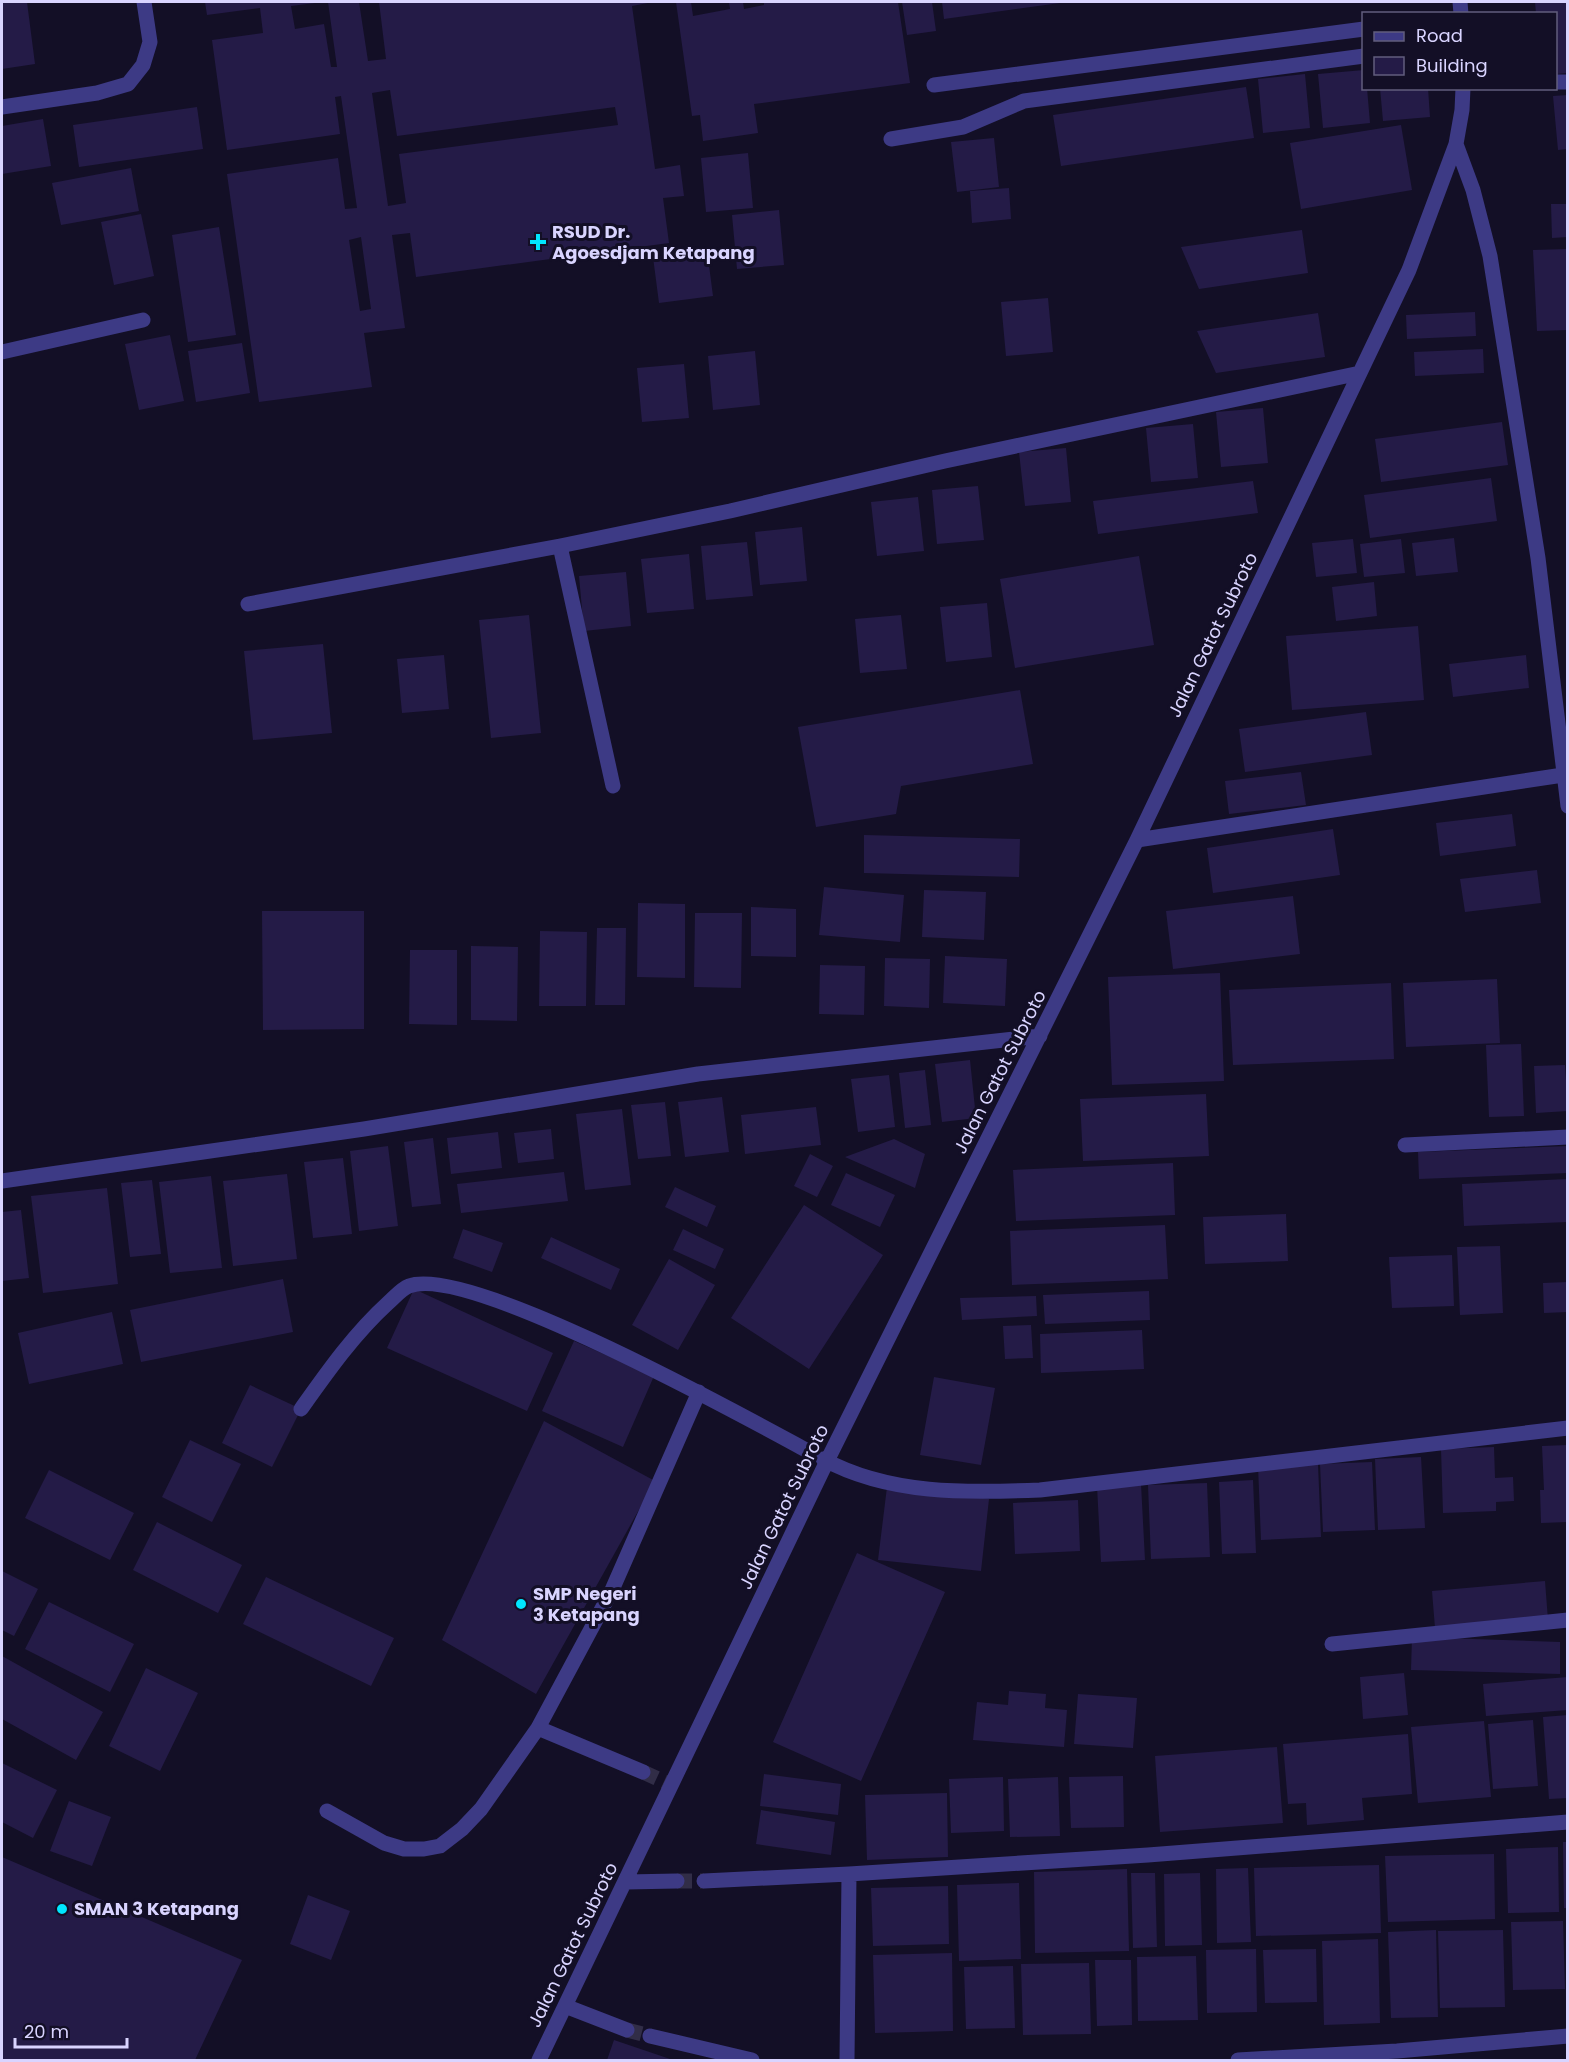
<svg xmlns="http://www.w3.org/2000/svg" width="1569" height="2062" font-family="Poppins,sans-serif">
	<style>
		.building { fill: #241b47; fill-rule: evenodd }
		.lines { fill: none; stroke-linecap: round; stroke-linejoin: round }
		.minor-tunnel { stroke: #312d47; stroke-width: 15; stroke-dasharray: 15 8; stroke-linecap: butt }
		.minor { stroke: #3d3a85; stroke-width: 15 }
		.poi-dot { fill: #00e5ff; stroke: #130f26; stroke-width: 2 }
		.labels { text-anchor: middle; stroke-width: 6; stroke-linejoin: round; paint-order: stroke }
		.poi-label { font-size: 18px; font-weight: bold; fill: #d9d4ff; stroke: #130f26; text-anchor: start }
		.street-label { font-size: 18px; fill: #d9d4ff; stroke: #130f26 }
	</style>
	<rect width="100%" height="100%" fill="#130f26"/>
	<path class="building" d="M2 2H27L35 64 2 69Z
		M205 2H315V3L291 6 295 29 324 24 331 67H337L328 2H359L368 61 386 59 379 2H412L413 3 425 2H653L632 6 655 169 680 165 684 196 663 198 669 243 416 277 410 233 392 235 405 328 364 333 372 387 259 402 227 174 338 158 345 209 357 208 341 96 335 97 340 134 227 150 212 40 263 33 260 8 207 15ZM390 90 397 136 615 107 618 125 399 154 406 203 388 206 372 93ZM361 237 371 309 360 311 349 240Z
		M676 2H691L693 16 730 9 729 2H743L744 9 764 5V2H898L910 83 754 104 758 133 703 141 700 115 692 116Z
		M902 2H932L936 31 907 35Z
		M942 2H1060V3L944 19Z
		M1535 2H1568V73L1556 74V14H1536Z
		M1364 70V88H1367L1370 123 1323 128 1318 74Z
		M1305 74 1310 128 1263 133 1258 79Z
		M1246 87 1254 138 1061 166 1053 115Z
		M1380 88H1428L1430 117 1383 121Z
		M1568 95V149L1558 150 1553 96Z
		M197 107 203 149 79 167 73 125Z
		M43 119 51 166 2 174V126Z
		M1401 125 1412 190 1301 209 1290 143Z
		M994 138 999 187 957 192 951 142Z
		M748 153 753 208 706 212 701 158Z
		M131 168 139 211 61 225 52 183Z
		M1009 188 1011 219 972 223 970 191Z
		M1551 204H1568V237L1552 238Z
		M779 210 784 265 737 269 732 215Z
		M141 214 154 276 114 285 101 222Z
		M219 227 236 335 188 342 172 235Z
		M1302 230 1308 273 1199 289 1181 247Z
		M1568 249V330L1537 331 1533 250Z
		M707 250 713 296 659 303 653 257Z
		M1048 298 1053 352 1006 356 1001 302Z
		M1475 312 1476 336 1407 339 1406 315Z
		M1318 313 1325 357 1216 373 1197 331Z
		M170 335 184 401 139 410 125 344Z
		M242 343 250 393 196 402 188 351Z
		M1483 349 1484 373 1415 376 1414 352Z
		M755 351 760 405 713 410 708 356Z
		M684 364 689 418 642 422 637 368Z
		M1263 408 1268 463 1221 467 1216 412Z
		M1502 422 1508 465 1381 482 1375 439Z
		M1193 424 1198 478 1151 482 1146 428Z
		M1066 448 1071 502 1025 506 1019 452Z
		M1491 478 1497 521 1370 538 1364 495Z
		M1253 481 1258 513 1098 534 1093 501Z
		M978 486 984 540 937 544 932 490Z
		M918 497 924 551 877 556 871 502Z
		M802 527 807 581 760 585 755 532Z
		M1454 538 1458 572 1416 576 1412 543Z
		M1353 539 1357 573 1316 577 1312 543Z
		M1401 539 1405 573 1364 577 1360 544Z
		M747 542 753 596 706 600 701 546Z
		M689 554 694 609 647 613 641 559Z
		M1139 556 1154 645 1015 668 1000 579Z
		M626 572 631 626 584 631 579 576Z
		M1374 582 1377 616 1336 621 1332 587Z
		M987 603 992 657 946 662 940 607Z
		M529 615 541 733 491 738 479 620Z
		M901 615 907 669 860 673 855 619Z
		M1418 626 1424 700 1292 710 1286 636Z
		M323 644 332 733 253 740 244 651Z
		M444 655 449 709 402 713 397 659Z
		M1526 655 1529 688 1453 697 1449 664Z
		M1020 690 1033 764 901 786 896 814 816 827 798 727Z
		M1366 712 1372 755 1245 772 1239 729Z
		M1301 772 1306 805 1229 814 1225 781Z
		M1512 814 1516 846 1440 856 1436 823Z
		M1333 829 1340 875 1213 893 1207 848Z
		M864 835 1020 839 1019 877 864 873Z
		M1537 870 1541 903 1465 912 1460 879Z
		M824 887 904 895 900 942 819 935Z
		M924 890 986 892 984 940 922 937Z
		M1293 896 1300 954 1173 969 1166 911Z
		M638 903 685 904V978L637 977Z
		M751 907 796 909V957L751 956Z
		M262 911H364V1029L263 1030Z
		M695 913H742L741 988 694 987Z
		M597 928H626L625 1005H595Z
		M540 931 587 932 586 1006H539Z
		M471 946 518 947 517 1021 471 1020Z
		M410 950H457V1025L409 1024Z
		M945 956 1007 959 1005 1006 943 1003Z
		M885 958 930 959 929 1008 884 1006Z
		M820 965 865 966 864 1015 819 1014Z
		M1220 973 1224 1081 1112 1085 1108 977Z
		M1497 979 1500 1043 1406 1047 1403 983Z
		M1391 983 1394 1059 1233 1065 1229 990Z
		M1521 1044 1524 1116 1489 1117 1486 1045Z
		M970 1060 976 1118 942 1122 935 1064Z
		M1565 1065 1568 1111 1536 1113 1534 1066Z
		M925 1070 931 1125 905 1128 899 1073Z
		M889 1075 895 1127 858 1132 851 1079Z
		M1206 1094 1209 1156 1083 1161 1080 1099Z
		M722 1097 729 1152 685 1157 678 1102Z
		M665 1102 671 1156 638 1159 631 1105Z
		M816 1107 821 1145 745 1154 741 1115Z
		M622 1109 631 1185 585 1190 576 1114Z
		M551 1129 554 1159 518 1163 514 1133Z
		M498 1132 502 1168 451 1174 447 1138Z
		M433 1138 441 1204 412 1207 404 1142Z
		M894 1139 925 1154 915 1188 845 1157Z
		M388 1146 398 1226 359 1231 350 1151Z
		M1568 1146V1173L1419 1179 1418 1152Z
		M810 1154 833 1166 817 1197 794 1186Z
		M343 1158 352 1234 313 1238 304 1162Z
		M1173 1163 1175 1215 1016 1221 1013 1170Z
		M564 1172 568 1201 461 1213 457 1184Z
		M846 1173 895 1195 880 1227 831 1205Z
		M287 1174 297 1259 233 1266 223 1181Z
		M211 1176 222 1268 170 1273 159 1182Z
		M1568 1179V1222L1464 1226 1462 1184Z
		M152 1180 161 1254 130 1257 121 1183Z
		M675 1187 716 1206 707 1227 665 1207Z
		M107 1188 118 1284 43 1293 31 1196Z
		M804 1205 883 1255 809 1369 731 1318Z
		M21 1210 29 1278 2 1281V1212Z
		M1286 1214 1288 1261 1205 1264 1203 1217Z
		M1165 1225 1168 1279 1012 1285 1010 1231Z
		M463 1229 503 1243 492 1272 453 1258Z
		M683 1229 724 1249 715 1269 673 1250Z
		M551 1237 620 1269 611 1290 541 1258Z
		M1500 1246 1503 1313 1460 1315 1457 1247Z
		M1452 1255 1454 1306 1392 1308 1389 1257Z
		M669 1259 715 1285 678 1350 632 1325Z
		M283 1279 293 1332 141 1362 130 1310Z
		M1568 1282V1312L1544 1313 1543 1283Z
		M414 1289 553 1353 527 1411 387 1348Z
		M1149 1291 1150 1320 1045 1324 1043 1295Z
		M1036 1296 1037 1316 962 1320 960 1298Z
		M112 1312 123 1364 29 1384 18 1333Z
		M1031 1325 1033 1358 1005 1359 1003 1326Z
		M1142 1330 1144 1369 1041 1373 1040 1334Z
		M574 1341 654 1376 623 1447 542 1411Z
		M934 1377 995 1388 981 1465 920 1455Z
		M250 1385 301 1409 272 1467 222 1443Z
		M544 1421 655 1481 536 1694 442 1640Z
		M190 1440 241 1464 212 1522 162 1497Z
		M1568 1445V1522L1541 1523 1540 1490H1544L1542 1446Z
		M1494 1447 1495 1478 1513 1477 1514 1501 1496 1502V1511L1443 1513 1441 1449Z
		M1421 1457 1425 1528 1378 1530 1375 1459Z
		M1372 1462 1375 1530 1323 1532 1320 1464Z
		M1318 1464 1321 1537 1261 1540 1258 1466Z
		M49 1470 134 1513 110 1560 25 1518Z
		M1253 1480 1256 1553 1222 1554 1219 1482Z
		M1207 1483 1210 1557 1151 1559 1148 1485Z
		M1141 1484 1145 1560 1101 1562 1097 1486Z
		M887 1487 989 1499 981 1571 878 1560Z
		M1078 1500 1080 1551 1015 1554 1013 1503Z
		M157 1522 242 1565 218 1613 133 1570Z
		M857 1553 945 1592 861 1781 773 1742Z
		M2 1571 38 1589 14 1636 2 1630Z
		M266 1577 394 1638 371 1686 243 1624Z
		M1545 1581 1548 1620 1435 1628 1432 1591Z
		M49 1602 134 1644 110 1692 25 1649Z
		M1412 1637 1560 1642V1674L1411 1670Z
		M2 1656 103 1712 76 1760 2 1719Z
		M146 1668 198 1693 160 1771 109 1746Z
		M1404 1673 1408 1715 1363 1719 1360 1677Z
		M1568 1677V1710L1486 1716 1483 1684Z
		M1009 1691 1046 1694 1045 1708 1067 1710 1064 1747 973 1740 977 1702 1008 1705Z
		M1078 1694 1137 1698 1133 1748 1074 1744Z
		M1568 1715V1798L1549 1799 1543 1717Z
		M1533 1720 1538 1786 1493 1789 1488 1724Z
		M1484 1721 1491 1797 1418 1803 1411 1727Z
		M1408 1734 1412 1794 1362 1798 1364 1820 1307 1825 1306 1803 1288 1804 1283 1744Z
		M1277 1747 1283 1823 1160 1832 1155 1756Z
		M2 1763 57 1790 33 1838 2 1822Z
		M764 1774 841 1784 838 1815 760 1806Z
		M1123 1776 1124 1827 1071 1828 1069 1777Z
		M1003 1777 1004 1831 951 1833 949 1779Z
		M1058 1777 1060 1836 1010 1837 1008 1779Z
		M947 1793 948 1857 867 1860 865 1795Z
		M69 1801 111 1817 92 1866 50 1851Z
		M761 1810 835 1822 831 1855 756 1844Z
		M1563 1842H1568V1908H1564Z
		M1558 1847 1559 1912 1508 1913 1506 1849Z
		M1494 1854 1495 1919 1388 1922 1385 1856Z
		M2 1857 242 1960 195 2060H2Z
		M1379 1865 1381 1933 1256 1936 1254 1868Z
		M1248 1868 1251 1942 1217 1943 1216 1869Z
		M1127 1869 1129 1951 1035 1953 1034 1872Z
		M1131 1873H1155L1157 1947 1133 1948Z
		M1200 1873 1202 1945 1165 1946 1164 1874Z
		M1019 1883 1021 1959 959 1961 957 1885Z
		M948 1886 949 1944 873 1946 871 1888Z
		M308 1895 350 1911 331 1960 290 1944Z
		M1563 1921 1565 1989 1513 1990 1511 1922Z
		M1436 1930 1438 2017 1391 2018 1388 1932Z
		M1503 1930 1505 2007 1440 2008 1438 1931Z
		M1378 1939 1380 2023 1324 2025 1322 1941Z
		M1256 1949 1257 2012 1207 2013 1206 1950Z
		M1316 1949 1317 2002 1265 2003 1263 1950Z
		M952 1953 953 2031 875 2033 873 1955Z
		M1196 1956 1198 2020 1138 2021 1137 1957Z
		M1095 1960H1131L1132 2025 1097 2026Z
		M1089 1963 1091 2034 1023 2035 1021 1964Z
		M1013 1966 1015 2028 966 2029 964 1967Z
		M614 2040 673 2060H607Z"/>
	<g class="lines">
		<path class="minor-tunnel" d="M643 1772 665 1782
			M677 1881H704
			M627 2030 650 2036"/>
		<path class="minor" d="M1460 2 1461 14
			M1556 82H1568
			M934 85 1364 29
			M2 107 97 93 128 84 143 65 150 42 144 2
			M891 139 963 127 1024 101 1364 56
			M1456 144 1473 190 1490 256 1538 558 1568 806
			M2 352 143 320
			M560 546 613 786
			M248 604 560 546 730 511 945 461 1360 373
			M1137 840 1563 775
			M1405 1145 1568 1137
			M2 1181 364 1129 698 1074 1040 1036
			M301 1409C328 1371 354 1334 388 1303 394 1298 401 1289 409 1286 469 1264 743 1416 806 1450
			M823 1459C889 1495 967 1493 1040 1490L1568 1428
			M1332 1644 1568 1620
			M538 1728 643 1772
			M327 1811 384 1843 404 1849H424L440 1846 462 1829 481 1809 538 1728 612 1590 699 1392
			M704 1881 849 1874 1148 1855 1568 1822
			M626 1882 677 1881
			M565 2006 627 2030
			M650 2036 752 2060
			M539 2060 827 1461 1137 840 1409 270 1456 144 1462 110 1463 88
			M847 2060 849 1874
			M1238 2060 1397 2051 1568 2036"/>
	</g>
	<g class="poi-dot">
		<path d="M535 233h6v6h6v6h-6v6h-6v-6h-6v-6h6z"/>
		<circle cx="521" cy="1604" r="6"/>
		<circle cx="62" cy="1909" r="6"/>
	</g>
	<g class="labels">
		<g class="poi-label">
			<text x="552" y="238">RSUD Dr.<tspan x="552" dy="21">Agoesdjam Ketapang</tspan></text>
			<text x="533" y="1600">SMP Negeri<tspan x="533" dy="21">3 Ketapang</tspan></text>
			<text x="74" y="1915">SMAN 3 Ketapang</text>
		</g>
		<g class="street-label">
			<text transform="translate(1213 635) rotate(-64)" y="6">Jalan Gatot Subroto</text>
			<text transform="translate(1000 1072) rotate(-63)" y="6">Jalan Gatot Subroto</text>
			<text transform="translate(784 1507) rotate(-64)" y="6">Jalan Gatot Subroto</text>
			<text transform="translate(573 1945) rotate(-64)" y="6">Jalan Gatot Subroto</text>
		</g>
	</g>
	<rect width="1569" height="2062" fill="none" stroke="#d9d4ff" stroke-width="6"/>
	<rect x="1362" y="12" width="195" height="78" fill="#130f26" stroke="#625e7d" stroke-width="1.5"/>
	<rect x="1374" y="32" width="30" height="9" fill="#3d3a85" stroke="#625e7d" stroke-width="1.5"/>
	<text x="1416" y="42" font-size="18" fill="#d9d4ff">Road</text>
	<rect x="1374" y="57" width="30" height="18" fill="#241b47" stroke="#625e7d" stroke-width="1.5"/>
	<text x="1416" y="72" font-size="18" fill="#d9d4ff">Building</text>
	<path d="M15 2038v9h112v-9" fill="none" stroke="#d9d4ff" stroke-width="3"/>
	<text x="24" y="2038" font-size="18" fill="#d9d4ff" stroke="#130f26" stroke-width="4.5" paint-order="stroke">20 m</text>
</svg>
